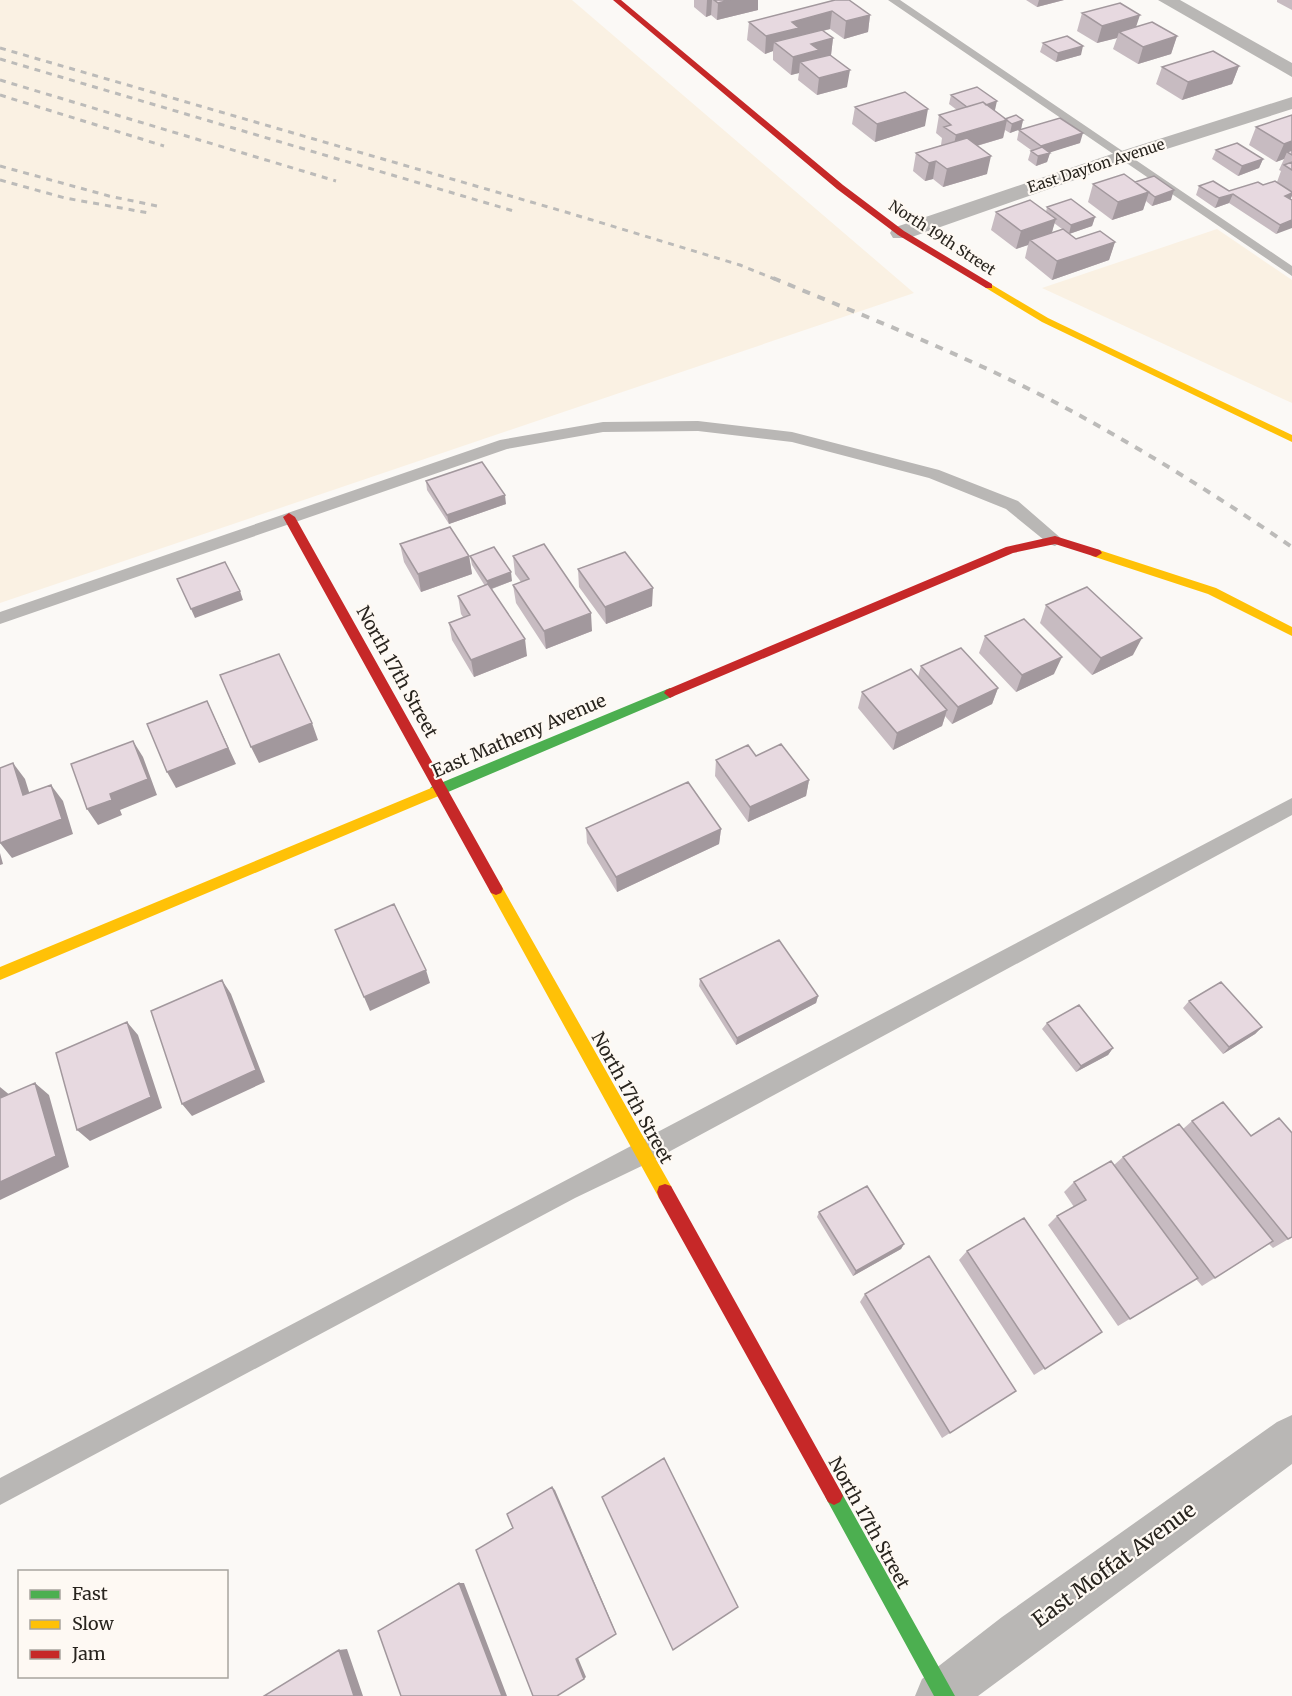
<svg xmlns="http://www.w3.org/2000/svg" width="1292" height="1696" font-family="Merriweather,serif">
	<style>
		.built { fill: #faf1e3 }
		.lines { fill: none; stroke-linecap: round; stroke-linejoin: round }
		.lane { fill: #b9b7b5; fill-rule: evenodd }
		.street { fill: #b9b7b5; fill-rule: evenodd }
		.fast { fill: #4caf50; fill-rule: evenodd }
		.slow { fill: #ffc107; fill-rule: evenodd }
		.jam { fill: #c62828; fill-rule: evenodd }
		.rail-far1 { stroke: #bcbbb9; stroke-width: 3; stroke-dasharray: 6 6; stroke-linecap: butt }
		.rail { stroke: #bcbbb9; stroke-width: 4; stroke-dasharray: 8 8; stroke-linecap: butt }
		.wall { fill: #c7bbc1; fill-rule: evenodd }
		.shaded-wall { fill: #a2989d }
		.building { fill: #e7d9e0; stroke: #a2989d; stroke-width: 1.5 }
		.labels { text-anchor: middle; stroke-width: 4.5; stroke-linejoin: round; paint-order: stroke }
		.far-street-label { font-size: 15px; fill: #28241e; stroke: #fef9f3 }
		.street-label { font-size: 18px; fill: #28241e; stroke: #fef9f3 }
		.near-street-label { font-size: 21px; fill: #28241e; stroke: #fef9f3 }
	</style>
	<rect width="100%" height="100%" fill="#fbf9f6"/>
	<path class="built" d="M0 0H572L914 293 0 603Z
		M1217 229 1292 280V403L1042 288Z"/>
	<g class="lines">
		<path class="lane" d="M888 0H900L1292 266V276Z
			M698 421 792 432 939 470 1018 501 1063 540 1055 546 1049 544 1006 509 929 478 792 442 698 431 603 432 507 449 0 624V612L500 440 603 422Z
			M1292 798V815L650 1162 575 1198 0 1505V1478Z"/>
		<path class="street" d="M1158 0H1180L1292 63V77Z
			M1292 97V109L1129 161 909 238H893L890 233 893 228 1115 153Z
			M1292 1415V1464L978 1696H915L922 1679 1002 1617 1277 1422Z"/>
		<path class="fast" d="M670 688 676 693 674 696 441 795H431L429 791 431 787Z
			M834 1487 840 1490 955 1696H934L828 1502 825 1496 828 1490Z"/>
		<path class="slow" d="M989 283 1048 318 1292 435V442L1042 322 986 288 984 286Z
			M1096 549 1216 588 1292 627V636L1208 594 1092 556 1090 553Z
			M436 786 441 787 443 791 441 795 0 980V967Z
			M496 883 501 885 671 1186 673 1192 671 1198 665 1200 659 1198 491 893 489 889 491 885Z"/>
		<path class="jam" d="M613 0H621L843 185 904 231 992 284V288H986L898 235 837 189Z
			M289 513 295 517 501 885 503 889 501 893 496 895 491 893 283 517Z
			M1055 536 1100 550 1102 553 1096 557 1055 544 1013 553 674 696 670 698 664 693 666 690 1006 547Z
			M665 1184 671 1186 840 1490 843 1496 840 1502 834 1505 828 1502 659 1198 657 1192 659 1186Z"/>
		<path class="rail-far1" d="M0 48 569 213 740 265 777 280
			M0 59 517 212
			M0 80 336 181
			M0 95 164 146
			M0 166 109 196 162 207
			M0 180 65 198 149 213"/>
		<path class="rail" d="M773 278C871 319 970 357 1064 407 1142 449 1219 497 1292 547"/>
	</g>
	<path class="wall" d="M694 0H758V10L717 20 711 15 706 17 694 7Z
		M835 0 870 15 868 32 844 39 830 29 823 31 833 38 831 55 847 87 817 95 798 80 799 73 791 75 773 60V51L765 54 747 40 749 22Z
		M1026 0H1064L1037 7Z
		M1277 0H1292V10L1277 2Z
		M1082 13 1177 36 1171 54 1138 64 1113 49 1117 38 1097 43 1077 31Z
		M1043 43 1081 55 1056 62 1040 52Z
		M1239 66 1232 84 1182 100 1156 84 1162 67Z
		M951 95 995 110 994 111 1005 119 1023 120 1021 129 1010 133 1005 130 1003 138 977 146 987 174 943 187 933 179 925 181 913 171 916 153 942 145H941L942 138 936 133 939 115 957 110 949 104Z
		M855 107 925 126 875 142 852 124Z
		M1292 115V191L1290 199 1292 200 1276 234 1229 203 1215 208 1196 195 1199 186 1229 191 1277 182 1281 171 1279 170 1284 159 1276 162 1249 145 1256 127Z
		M1019 130 1080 143 1049 152 1050 153 1047 162 1036 166 1028 160 1031 150 1017 140Z
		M1216 150 1263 159 1259 168 1238 176 1212 159Z
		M1135 182 1171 200 1152 206 1146 201 1143 210 1112 220 1088 202 1093 184Z
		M1047 207 1095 217 1092 226 1069 234 1076 239 1115 242 1109 260 1052 280 1025 258 1028 245 1016 249 991 230 996 212H1046ZM1054 223 1062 229 1052 233Z
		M426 481 506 504 449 524 427 490Z
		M400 544 469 556 472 574 421 592 404 562Z
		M470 556 512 581 492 589 527 656 474 677 452 640 449 623 463 617 461 614 458 596 485 586 472 565Z
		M513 556 592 631 546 649 516 603 513 585 521 582 515 574Z
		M578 569 652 606 606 624 579 587Z
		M1046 605 1133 655 1092 675 1040 623Z
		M985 636 1054 674 1016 692 979 653Z
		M921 666 998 688 992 704 952 724 945 716 942 726 893 750 858 708 862 692 918 677Z
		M756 756 809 780 806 796 748 822 715 776 716 760Z
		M586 828 721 829 719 844 617 892 587 843Z
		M700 979 818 996 816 1003 736 1045 699 986Z
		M1189 1001 1262 1027 1255 1034 1223 1054 1183 1008Z
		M1047 1023 1113 1048 1108 1055 1076 1072 1042 1029Z
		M1192 1121 1292 1237 1273 1248 1269 1244 1202 1286 1196 1279 1118 1326 1048 1225 1057 1216 1074 1207 1064 1192 1074 1182 1114 1165 1123 1157 1183 1129Z
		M819 1212 904 1244 901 1249 853 1276 817 1217Z
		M967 1251 1102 1332 1034 1375 959 1260Z
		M865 1294 1016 1391 942 1438 860 1302Z"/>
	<path class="shaded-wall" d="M707 0H712L711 15 706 17Z
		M730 0H758V10L717 20 718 3Z
		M1039 0H1064L1037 7Z
		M832 11 830 29 774 42 773 51 765 54 766 36 792 22Z
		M870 15 868 32 844 39 846 21Z
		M1140 15 1134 33 1119 32 1117 38 1097 43 1102 26Z
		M1177 36 1171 54 1138 64 1143 47Z
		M833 38 831 55 800 62 799 73 791 75 793 57 811 44Z
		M1083 46 1081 55 1056 62 1058 53Z
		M1239 66 1232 84 1182 100 1188 82Z
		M850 70 847 87 817 95 819 78Z
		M997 101 995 110 968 118 970 109Z
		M928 109 925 126 875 142 877 124Z
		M1007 120 1003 138 952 153 956 135Z
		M1023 120 1021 129 1010 133 1012 124Z
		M1083 133 1080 143 1039 156 1041 146Z
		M1292 141V155L1287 152 1284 159 1276 162 1284 144Z
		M1050 153 1047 162 1036 166 1038 156Z
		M991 156 987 174 943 187 947 169Z
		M1263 159 1259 168 1238 176 1242 166Z
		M936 161 933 179 925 181 929 163Z
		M1174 190 1171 200 1152 206 1155 197Z
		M1149 192 1143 210 1112 220 1118 202Z
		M1292 193V196L1289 202 1285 196Z
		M1233 194 1229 203 1215 208 1219 198Z
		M1095 217 1092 226 1069 234 1071 225Z
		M1056 219 1050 238 1030 240 1028 245 1016 249 1021 231Z
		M1292 220V228L1276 234 1280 225Z
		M1115 242 1109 260 1052 280 1057 261Z
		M505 495 506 504 449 524 447 515Z
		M469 556 472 574 421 592 418 574Z
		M511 572 512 581 488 590 487 581Z
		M653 588 652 606 606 624 605 607Z
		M240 591 243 600 195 618 191 609Z
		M591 613 592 631 546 649 544 631Z
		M1142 638 1133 655 1092 675 1101 658Z
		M525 639 527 656 474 677 471 660Z
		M1062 657 1054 674 1016 692 1022 675Z
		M998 688 992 704 952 724 958 707Z
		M207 701 236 764 176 788 167 772Z
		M947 710 942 726 893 750 897 733Z
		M312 723 318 740 259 763 251 747Z
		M133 741 143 757 157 795 120 810 122 815 98 825 87 809 110 794Z
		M13 763 25 779 35 811 23 795Z
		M809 780 806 796 748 822 750 807Z
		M51 785 63 801 73 834 12 858 0 843Z
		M721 829 719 844 617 892 616 877Z
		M0 853 3 864 0 865Z
		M426 970 430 983 370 1011 364 997Z
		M222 980 231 994 265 1082 192 1116 182 1104Z
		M818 996 816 1003 736 1045 737 1038Z
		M127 1022 138 1035 162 1108 90 1141 77 1130Z
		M1262 1027 1255 1034 1223 1054 1229 1047Z
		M1113 1048 1108 1055 1076 1072 1081 1066Z
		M35 1083 49 1095 69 1167 0 1200V1182Z
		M0 1087 11 1096 0 1098Z
		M904 1244 901 1249 853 1276 856 1271Z
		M552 1487 555 1490 616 1633V1634Z
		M459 1583H464L507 1696H502Z
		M347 1649 363 1696H354L339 1650Z
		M578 1658 586 1677 584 1679 576 1659Z"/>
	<path class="building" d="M714 0H730L718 3Z
		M835 0H849L870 15 846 21 832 11 792 22 799 28 766 36 749 22Z
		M1120 3 1140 15 1102 26 1082 13Z
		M1152 22 1177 36 1143 47 1119 32Z
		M822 30 833 38 811 44 819 50 793 57 774 42Z
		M1067 36 1083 46 1058 53 1043 43Z
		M1213 51 1239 66 1188 82 1162 67Z
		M830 55 850 70 819 78 800 62Z
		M977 87 997 101 986 105 983 102 967 107 951 95Z
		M905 92 928 109 877 124 855 107Z
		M983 102 1007 120 956 135 944 127 951 125 939 115Z
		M1016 115 1023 120 1012 124 1005 119Z
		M1292 115V141L1284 144 1256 127Z
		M1060 118 1083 133 1041 146 1019 130Z
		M967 138 991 156 947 169 936 161 929 163 916 153Z
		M1237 143 1263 159 1242 166 1216 150Z
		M1042 147 1050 153 1038 156 1031 151Z
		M1292 150V155L1287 152Z
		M1292 162V170L1284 165Z
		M1124 174 1149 192 1118 202 1093 184Z
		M1154 176 1174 190 1155 197 1135 182Z
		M1213 181 1229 191 1258 182 1263 185 1275 181 1292 192V193L1285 196 1292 200V220L1280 225 1233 194 1219 198 1199 186Z
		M1071 199 1095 217 1071 225 1047 207Z
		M1030 200 1056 219 1021 231 996 212Z
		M1063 229 1076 239 1100 231 1115 242 1057 261 1030 240Z
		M482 462 505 495 447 515 426 481Z
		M450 527 469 556 418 574 400 544Z
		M544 544 591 613 544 631 513 585 529 579 513 556Z
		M494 547 511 572 487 581 470 556Z
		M625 552 653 588 605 607 578 569Z
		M225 562 240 591 191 609 177 579Z
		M488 584 525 639 471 660 449 623 470 615 458 596Z
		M1087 587 1142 638 1101 658 1046 605Z
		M1024 619 1062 657 1022 675 985 636Z
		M961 648 998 688 958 707 921 666Z
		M279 654 312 723 251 747 220 675Z
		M911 669 947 710 897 733 862 692Z
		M207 701 228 748 167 772 147 724Z
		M133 741 148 779 110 794 112 800 87 809 71 764Z
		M781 744 809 780 750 807 716 760 748 745 756 756Z
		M13 763 23 795 51 785 62 819 0 843V768Z
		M688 782 721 829 616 877 586 828Z
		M394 904 426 970 364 997 335 930Z
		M779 940 818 996 737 1038 700 979Z
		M222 980 256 1070 182 1104 151 1011Z
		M1221 982 1262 1027 1229 1047 1189 1001Z
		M1079 1005 1113 1048 1081 1066 1047 1023Z
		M127 1022 151 1097 77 1130 56 1053Z
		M35 1083 56 1156 0 1182V1098Z
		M1223 1102 1251 1136 1279 1118 1292 1133V1237L1288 1239 1192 1121Z
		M1179 1124 1273 1241 1215 1278 1123 1157Z
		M1111 1161 1198 1278 1130 1319 1057 1216 1086 1200 1074 1182Z
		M867 1186 904 1244 856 1271 819 1212Z
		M1024 1218 1102 1332 1045 1369 967 1251Z
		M929 1256 1016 1391 950 1433 865 1294Z
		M664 1458 738 1607 673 1650 602 1497Z
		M552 1487 616 1634 576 1659 584 1679 557 1696H533L476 1550 513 1528 507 1514Z
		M459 1583 502 1696H401L378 1631Z
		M339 1650 354 1696H264Z"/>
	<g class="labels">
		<g class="far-street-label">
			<text transform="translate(1096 166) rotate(-18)" y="5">East Dayton Avenue</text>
			<text transform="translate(942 238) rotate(33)" y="5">North 19th Street</text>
		</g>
		<g class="street-label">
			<text transform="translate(397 672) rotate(61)" y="6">North 17th Street</text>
			<text transform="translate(519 736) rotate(-23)" y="6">East Matheny Avenue</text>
			<text transform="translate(632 1098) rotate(61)" y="6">North 17th Street</text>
			<text transform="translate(869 1523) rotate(61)" y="6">North 17th Street</text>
		</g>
		<g class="near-street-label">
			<text transform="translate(1114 1565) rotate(-36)" y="7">East Moffat Avenue</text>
		</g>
	</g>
	<rect x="18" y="1570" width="210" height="108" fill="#fef9f3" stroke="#a8a49e" stroke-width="1.5"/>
	<rect x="30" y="1590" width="30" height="9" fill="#4caf50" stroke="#a8a49e" stroke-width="1.5"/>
	<text x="72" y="1600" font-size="18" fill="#28241e">Fast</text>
	<rect x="30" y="1620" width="30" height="9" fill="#ffc107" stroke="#a8a49e" stroke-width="1.5"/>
	<text x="72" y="1630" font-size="18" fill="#28241e">Slow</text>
	<rect x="30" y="1650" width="30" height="9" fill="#c62828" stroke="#a8a49e" stroke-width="1.5"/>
	<text x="72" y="1660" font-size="18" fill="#28241e">Jam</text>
</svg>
